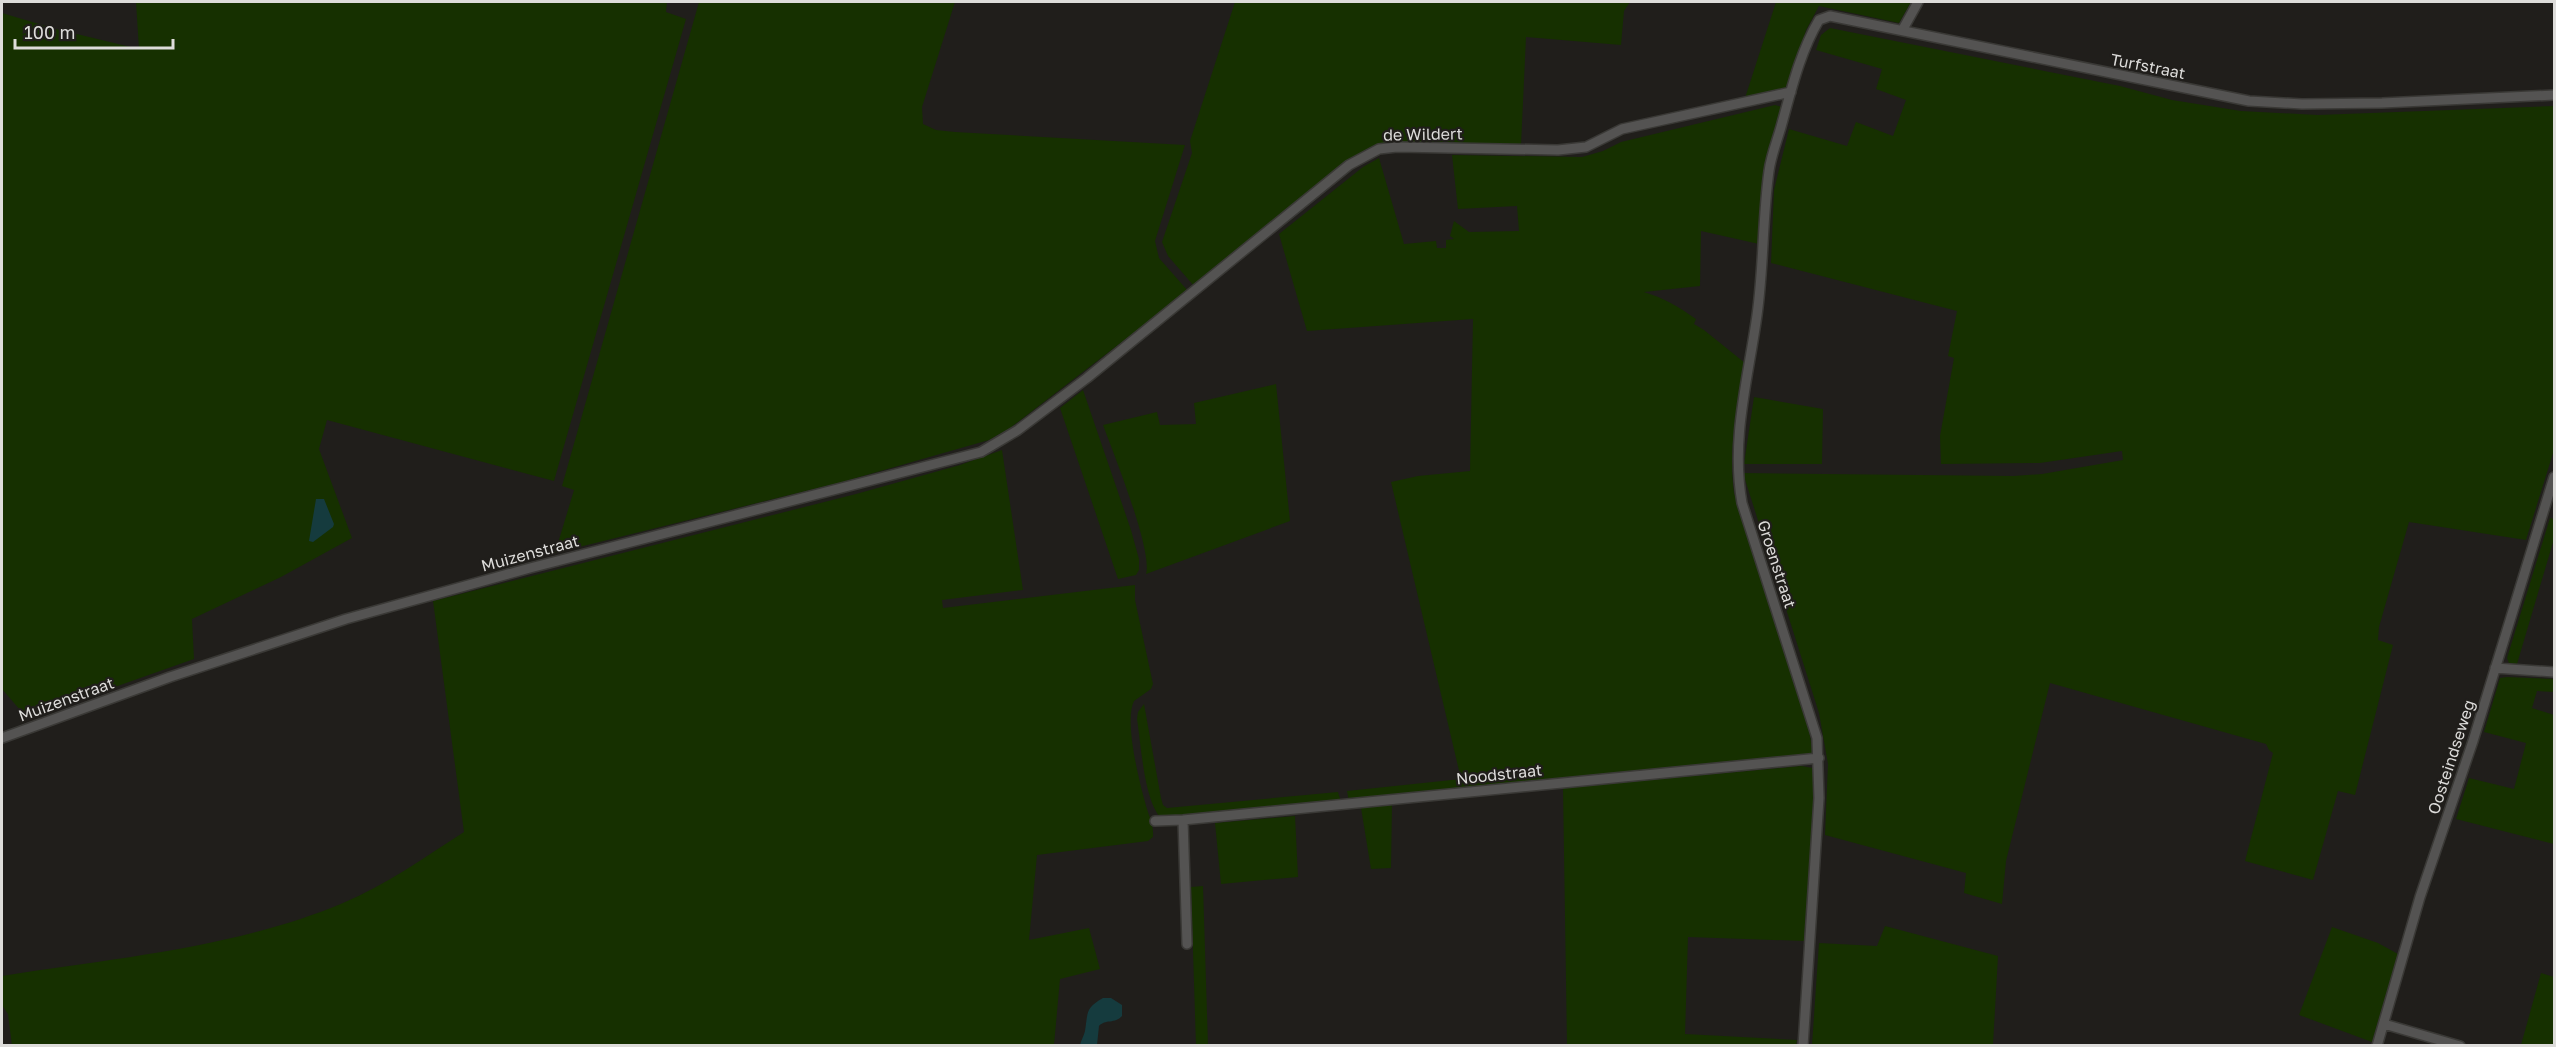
<svg xmlns="http://www.w3.org/2000/svg" width="2556" height="1047" font-family="'Golos Text',sans-serif">
	<style>
		.green { fill: #163000 }
		.water { fill: #153b3e }
		.lines { fill: none; stroke-linecap: round; stroke-linejoin: round }
		.minor-casing { stroke: #3a3936; stroke-width: 12 }
		.minor { stroke: #545352; stroke-width: 9 }
		.labels { text-anchor: middle; stroke-width: 4.5; stroke-linejoin: round; paint-order: stroke }
		.street-label { font-size: 16px; fill: #dddcda; stroke: #201e1b }
	</style>
	<rect width="100%" height="100%" fill="#201e1b"/>
	<path class="green" d="M136 2H667L666 12 686 19 554 481 327 420 319 449 352 538 281 577 192 619 194 659 27 718 2 689V13L56 29 139 49Z
		M699 2H955L922 107 923 124 936 130 955 132 1185 145 1155 241 1159 258 1188 291 1010 428 989 440 842 482 555 553 574 490 562 486Z
		M1235 2H1630L1624 11 1621 45 1526 37 1521 145H1381L1194 286 1168 256 1162 242 1192 153 1190 141Z
		M1776 2H1911L1899 23 1819 6 1806 30 1789 88 1745 98Z
		M1830 28 2120 86 2172 100 2241 111 2318 115 2554 106V450L2526 540 2409 522 2379 627 2378 640 2393 645 2355 795 2338 791 2313 880 2245 861 2273 753 2269 750 2266 744 2050 683 2006 861 2002 904 1964 893 1966 873 1825 835 1828 764 1819 713 1743 473 2013 476 2042 474 2123 460 2122 451 2040 463 1941 464 1940 436 1954 358 1948 356 1957 311 1771 263 1774 190 1789 129 1847 146 1856 122 1893 136 1906 100 1876 89 1882 69 1816 50 1821 35Z
		M1775 105 1782 107 1763 176 1759 244 1701 231 1700 286 1644 292C1664 298 1679 307 1696 319L1694 324 1704 330 1745 363C1737 406 1728 449 1734 493L1809 730 1813 755 1349 801 1347 791 1461 779 1391 482 1418 476 1470 471 1473 319 1307 331 1279 234 1363 167 1379 158 1404 244 1436 241 1437 248H1446V240L1454 239 1450 236 1454 221 1469 232 1519 231 1517 206 1458 209 1452 155 1582 157 1603 151 1621 142Z
		M1276 384 1290 521 1146 574C1153 551 1113 452 1103 425L1157 412 1160 425 1196 424 1194 403Z
		M1083 390 1131 530 1139 559V570L1136 575 1118 579 1060 408Z
		M1754 397 1823 409 1822 464H1744Z
		M1002 450 1023 590 942 600 943 608 1135 585V600L1153 684 1151 689 1134 701C1124 721 1139 780 1145 802 1148 815 1154 823 1153 837L1148 841 1037 855 1029 940 1089 928 1100 969 1060 979 1054 1045 12 1046 8 1014 2 1005V976C116 958 236 948 343 903 386 885 425 857 464 832L433 601 856 494 960 465Z
		M2550 518 2554 519V539L2517 664 2509 663 2507 658Z
		M2507 677 2554 679V692L2537 691 2532 708 2554 715V844L2456 819 2469 778 2514 789 2526 743 2484 732 2500 678Z
		M1144 704 1161 798 1163 805 1167 808 1338 792 1341 802 1161 818C1144 801 1141 744 1137 719L1138 712Z
		M1801 766 1813 768V819L1804 941 1688 937 1685 1034 1797 1040 1796 1045H1567L1563 788Z
		M1392 805 1391 868 1371 869 1361 808Z
		M1295 816 1298 877 1221 884 1215 823Z
		M1203 886 1208 1045 1196 1046 1191 887Z
		M1885 926 1998 956 1993 1045H1812L1819 943 1877 946Z
		M2332 927 2378 943 2398 954 2372 1042 2299 1015Z
		M2541 973 2554 977V1045H2521Z"/>
	<path class="water" d="M316 499H324L334 524 333 527 313 542 309 541Z
		M1103 998H1111L1122 1005V1016C1115 1024 1105 1019 1099 1026L1097 1045H1080C1081 1040 1084 1036 1085 1031 1088 1013 1085 1008 1103 998Z"/>
	<g class="lines">
		<defs>
			<path id="minor" d="M1903 29 1918 2
				M2495 668 2554 672
				M2 738 170 677 346 619 530 568 981 452 1018 430 1087 378 1349 165 1379 149 1397 147 1558 150 1586 147 1622 129 1791 92
				M1183 820 1187 944
				M1155 821 1183 820 1819 758
				M2384 1024 2460 1046
				M1803 1046 1819 798 1817 738 1742 503C1731 441 1747 383 1756 322 1764 272 1762 221 1769 171 1771 156 1777 141 1781 127 1791 91 1800 52 1819 20L1830 16 2249 101 2302 104 2382 103 2554 95
				M2377 1046 2420 897 2473 741 2554 477"/>
		</defs>
		<use href="#minor" class="minor-casing"/>
		<use href="#minor" class="minor"/>
	</g>
	<g class="labels">
		<g class="street-label">
			<text transform="translate(2148 66) rotate(11)" y="6">Turfstraat</text>
			<text transform="translate(1423 134) rotate(-1)" y="6">de Wildert</text>
			<text transform="translate(530 553) rotate(-15)" y="6">Muizenstraat</text>
			<text transform="translate(1777 564) rotate(72)" y="6">Groenstraat</text>
			<text transform="translate(66 699) rotate(-20)" y="6">Muizenstraat</text>
			<text transform="translate(2451 757) rotate(-72)" y="6">Oosteindseweg</text>
			<text transform="translate(1499 774) rotate(-6)" y="6">Noodstraat</text>
		</g>
	</g>
	<rect width="2556" height="1047" fill="none" stroke="#dddcda" stroke-width="6"/>
	<path d="M15 39v9h158v-9" fill="none" stroke="#dddcda" stroke-width="3"/>
	<text x="24" y="39" font-size="18" fill="#dddcda" stroke="#201e1b" stroke-width="4.5" paint-order="stroke">100 m</text>
</svg>
